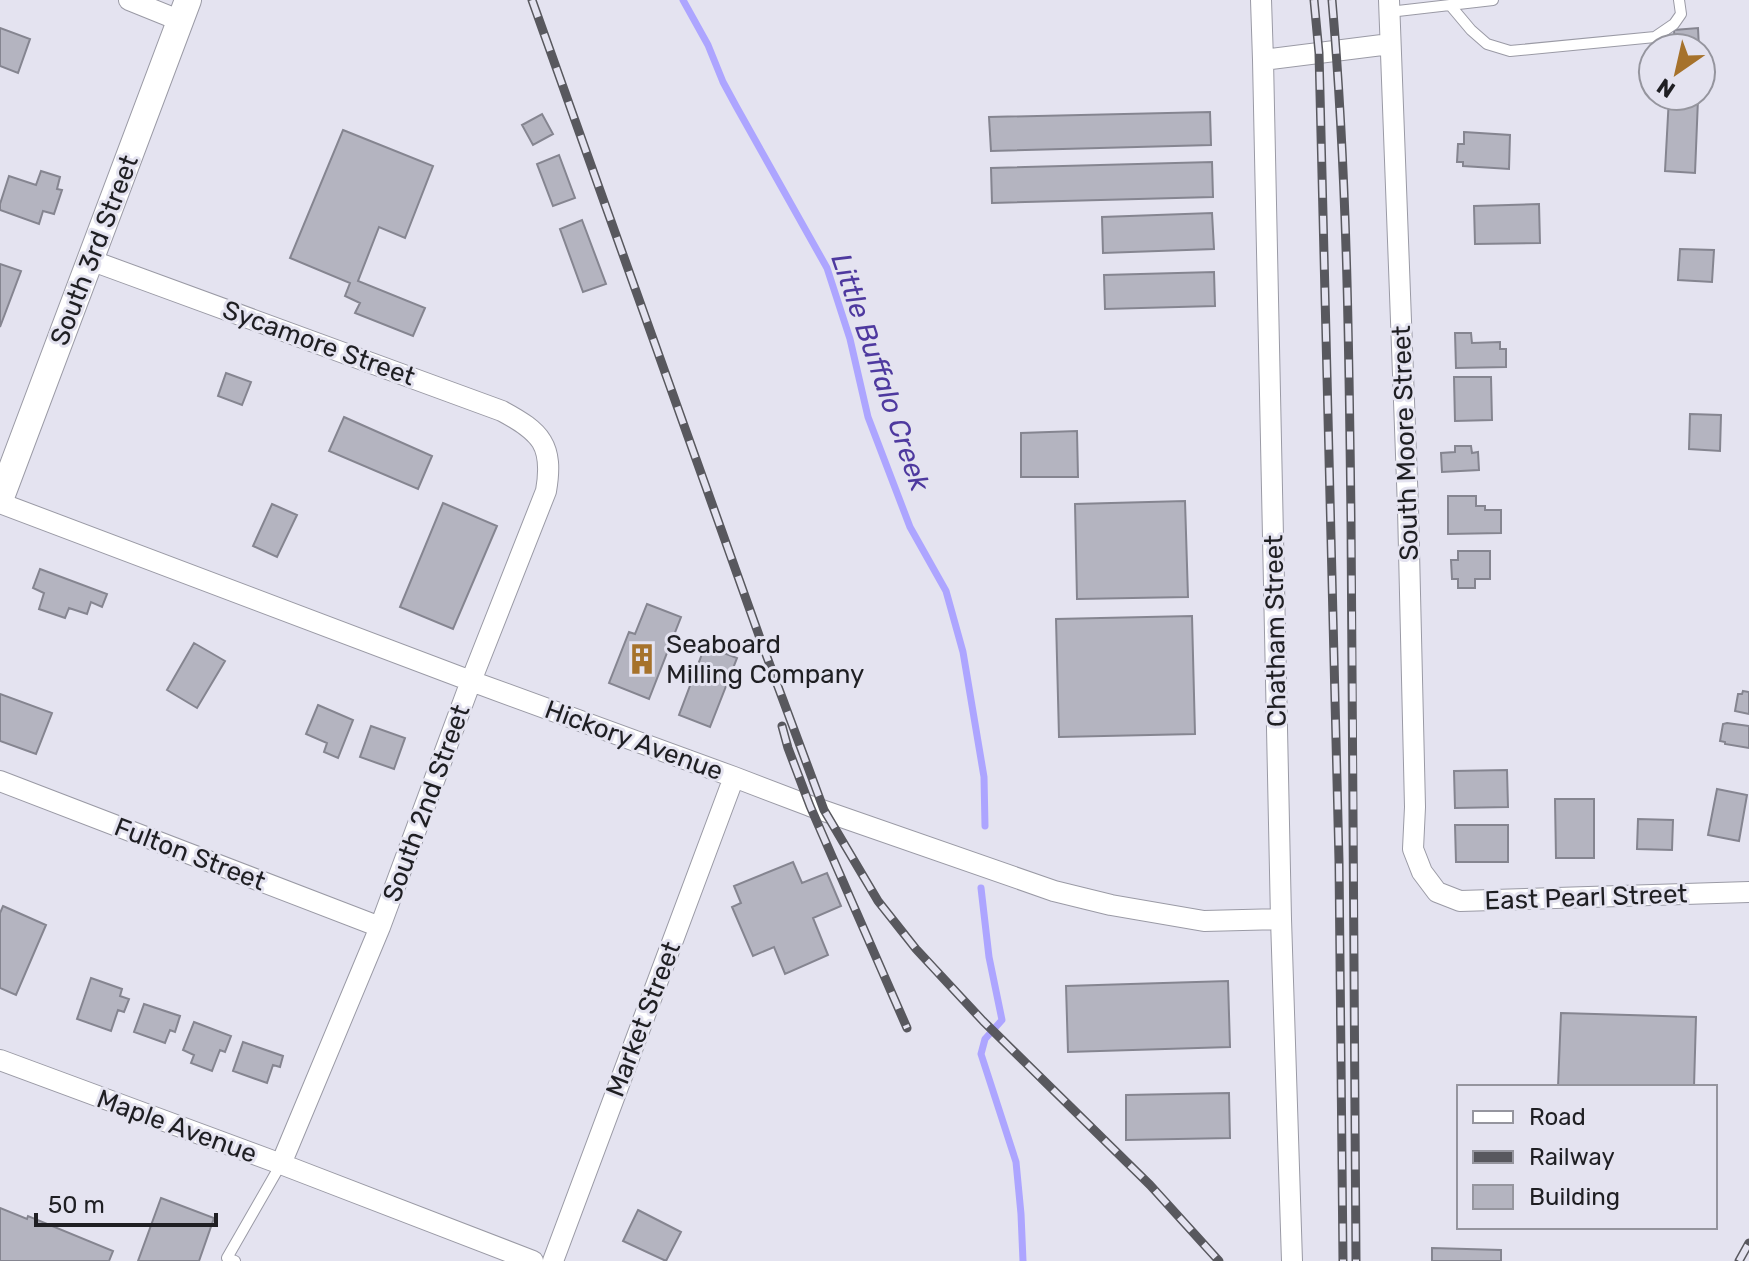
<svg xmlns="http://www.w3.org/2000/svg" width="1749" height="1261" font-family="Rubik,sans-serif">
	<style>
		.lines { fill: none; stroke-linecap: round; stroke-linejoin: round }
		.stream { stroke: #ada5ff; stroke-width: 7 }
		.building { fill: #b4b4c0; stroke: #858590; stroke-width: 2 }
		.service-casing { stroke: #9a9aa5; stroke-width: 12 }
		.minor-casing { stroke: #9a9aa5; stroke-width: 22 }
		.tertiary-casing { stroke: #9a9aa5; stroke-width: 28 }
		.service { stroke: #fff; stroke-width: 10 }
		.minor { stroke: #fff; stroke-width: 20 }
		.tertiary { stroke: #fff; stroke-width: 26 }
		.rail-casing { stroke: #58585e; stroke-width: 9 }
		.rail { stroke: #e4e3f0; stroke-width: 6; stroke-dasharray: 18; stroke-linecap: butt }
		.labels { text-anchor: middle; stroke-width: 6; stroke-linejoin: round; paint-order: stroke }
		.street-label { font-size: 26px; fill: #1f1f23; stroke: #e4e3f0 }
		.poi-label { font-size: 26px; fill: #1f1f23; stroke: #e4e3f0; text-anchor: start }
		.water-label { font-size: 28px; font-style: italic; fill: #4e399f; stroke: #e4e3f0 }
	</style>
	<rect width="100%" height="100%" fill="#e4e3f0"/>
	<g class="lines">
		<path class="stream" d="M683 0 708 45 723 82 736 106 827 268 850 339 868 417 910 527 946 591 963 652 984 777 985 826
			M981 888 989 957 1002 1020 985 1039 981 1054 1016 1162 1021 1214 1023 1261"/>
	</g>
	<path class="building" d="M0 28 30 39 18 73 0 66Z
		M1698 28 1699 48H1675L1674 30Z
		M1669 97 1698 99 1695 173 1665 171Z
		M1210 112 1211 145 991 151 989 117Z
		M542 114 553 134 533 145 522 125Z
		M343 130 433 166 405 238 379 227 358 281 425 308 413 336 355 313 360 303 345 296 350 283 290 258Z
		M1464 132 1510 135 1509 169 1463 166V162H1457L1458 144H1464Z
		M559 155 575 198 553 206 537 164Z
		M1212 162 1213 197 992 203 991 168Z
		M41 171 60 177 57 189 62 190 54 214 43 211 39 224 0 210V204L9 176 36 185Z
		M1539 204 1540 243 1475 244 1474 206Z
		M1212 213 1214 249 1103 253 1102 217Z
		M582 220 606 284 583 292 560 229Z
		M1680 249 1714 250 1712 282 1678 280Z
		M0 264 21 271 0 327Z
		M1214 272 1215 306 1105 309 1104 275Z
		M1455 333H1471L1472 343 1500 342V349H1506V367L1456 368Z
		M226 373 251 382 242 405 218 396Z
		M1454 377H1491L1492 420 1455 421Z
		M1690 414 1721 415 1720 451 1689 449Z
		M344 417 432 456 418 489 329 451Z
		M1077 431 1078 477H1021V433Z
		M1455 446H1471L1472 453 1478 452 1479 470 1442 472 1441 453 1455 452Z
		M1448 496H1476V506H1485V510H1501V533L1448 534Z
		M1185 501 1188 597 1077 599 1075 504Z
		M443 503 497 526 453 629 400 607Z
		M272 504 297 515 277 557 253 546Z
		M1458 551H1490V579H1475V588H1458V579H1452L1451 560H1458Z
		M40 569 107 594 102 607 91 602 87 614 69 608 65 618 39 609 44 593 33 588Z
		M647 604 681 617 649 699 609 683 629 632 635 634Z
		M1192 616 1195 734 1059 737 1056 619Z
		M194 643 225 661 197 708 167 690Z
		M705 646 737 658 710 727 679 715Z
		M1743 691 1749 692V714L1735 711 1738 694H1742Z
		M0 694 52 713 36 754 0 741Z
		M318 705 353 720 338 758 324 752 327 743 306 734Z
		M1727 723 1749 726V748L1725 744V742L1720 741 1723 724Z
		M371 726 405 738 394 769 360 757Z
		M1507 770 1508 807 1455 808 1454 771Z
		M1717 789 1747 795 1739 841 1708 835Z
		M1555 799H1594V858H1556Z
		M1638 819 1673 820 1672 850 1637 849Z
		M1455 825H1508V862H1456Z
		M793 862 802 883 827 873 841 906 813 918 828 955 785 974 774 947 753 956 732 907 741 903 734 886Z
		M3 906 46 925 16 995 0 988V913Z
		M91 978 122 989 120 996 129 999 124 1012 118 1010 111 1031 77 1019Z
		M1228 981 1230 1047 1068 1052 1066 986Z
		M144 1004 180 1016 175 1032 170 1030 165 1043 134 1032Z
		M1561 1013 1696 1017 1694 1087H1558Z
		M194 1022 231 1036 225 1052 220 1050 212 1071 191 1063 194 1055 183 1050Z
		M243 1042 283 1056 280 1067 273 1065 267 1083 233 1071Z
		M1229 1093 1230 1138 1126 1140V1095Z
		M161 1198 214 1218 199 1261H138Z
		M0 1208 27 1219 28 1216 113 1251 109 1261H0Z
		M638 1210 681 1232 666 1261 623 1241Z
		M1432 1248 1501 1250V1261H1432Z"/>
	<g class="lines">
		<defs>
			<path id="service" d="M1450 5 1471 30 1487 44 1510 51 1655 37 1674 24 1681 14 1679 0
				M1389 12 1493 0
				M235 1261 227 1258 281 1164"/>
			<path id="minor" d="M129 0 181 21
				M1261 0 1263 60 1281 919 1292 1261
				M1389 0 1408 508 1415 807 1413 849 1422 872 1437 892 1460 901 1749 892
				M1263 60 1390 44
				M90 260 502 411C541 432 554 445 546 491L471 681 380 927 281 1164
				M0 503 471 681 734 777 810 806 1054 891 1111 905 1204 921 1281 919
				M0 781 380 927
				M0 1060 281 1164 533 1261
				M553 1261 734 777"/>
			<path id="tertiary" d="M0 500 188 0"/>
		</defs>
		<use href="#service" class="service-casing"/>
		<use href="#minor" class="minor-casing"/>
		<use href="#tertiary" class="tertiary-casing"/>
		<use href="#service" class="service"/>
		<use href="#minor" class="minor"/>
		<use href="#tertiary" class="tertiary"/>
		<defs>
			<path id="rail" d="M532 0 761 641 824 810 878 901 916 949 983 1021 1150 1185 1219 1261
				M1314 0 1319 53 1339 861 1343 1261
				M1332 0C1347 173 1349 346 1351 519 1354 767 1354 1014 1356 1261
				M782 726 788 748 810 806 907 1028
				M1739 1261 1749 1243"/>
		</defs>
		<use href="#rail" class="rail-casing"/>
		<use href="#rail" class="rail"/>
	</g>
	<defs>
		<symbol id="building-bare" viewBox="-9 -9 18 18"><path d="M-4-6H4V6H1V3H-1V6H-4ZM-2.5-4.3h1.7v1.8h-1.7ZM.8-4.3h1.7v1.8H.8ZM-2.5-1h1.7V.8h-1.7ZM.8-1h1.7V.8H.8Z" fill="#a6722b" stroke="#e4e3f0" stroke-width="2.5" paint-order="stroke"/></symbol>
	</defs>
	<g fill-rule="evenodd">
		<use href="#building-bare" x="620" y="637" width="44" height="44"/>
	</g>
	<g class="labels">
		<g class="street-label">
			<text transform="translate(94 250) rotate(-69)" y="9">South 3rd Street</text>
			<text transform="translate(319 343) rotate(20)" y="9">Sycamore Street</text>
			<text transform="translate(1405 443) rotate(-92)" y="9">South Moore Street</text>
			<text transform="translate(1275 631) rotate(-91)" y="9">Chatham Street</text>
			<text transform="translate(634 740) rotate(20)" y="9">Hickory Avenue</text>
			<text transform="translate(426 803) rotate(-70)" y="9">South 2nd Street</text>
			<text transform="translate(190 854) rotate(21)" y="9">Fulton Street</text>
			<text transform="translate(1586 897) rotate(-2)" y="9">East Pearl Street</text>
			<text transform="translate(643 1019) rotate(-69)" y="9">Market Street</text>
			<text transform="translate(177 1126) rotate(20)" y="9">Maple Avenue</text>
		</g>
		<g class="poi-label">
			<text x="666" y="653">Seaboard<tspan x="666" dy="30">Milling Company</tspan></text>
		</g>
		<g class="water-label">
			<text transform="translate(881 372) rotate(71)" y="10">Little Buffalo Creek</text>
		</g>
	</g>
	<rect x="1457" y="1085" width="260" height="144" fill="#e4e3f0" stroke="#95959e" stroke-width="2"/>
	<rect x="1473" y="1111" width="40" height="12" fill="#ffffff" stroke="#95959e" stroke-width="2"/>
	<text x="1529" y="1125" font-size="24" fill="#1f1f23">Road</text>
	<rect x="1473" y="1151" width="40" height="12" fill="#58585e" stroke="#95959e" stroke-width="2"/>
	<text x="1529" y="1165" font-size="24" fill="#1f1f23">Railway</text>
	<rect x="1473" y="1185" width="40" height="24" fill="#b4b4c0" stroke="#95959e" stroke-width="2"/>
	<text x="1529" y="1205" font-size="24" fill="#1f1f23">Building</text>
	<g transform="translate(1677 72) rotate(214)"><circle r="38" fill="#e4e3f0" stroke="#95959e" stroke-width="2"/>
	<path d="M0-6L14 30L0 20L-14 30Z" fill="#a6722b"/>
	<text y="-12" font-size="22" font-weight="bold" text-anchor="middle" fill="#1f1f23">N</text>
	</g>
	<path d="M36 1213v12h180v-12" fill="none" stroke="#1f1f23" stroke-width="4"/>
	<text x="48" y="1213" font-size="24" fill="#1f1f23" stroke="#e4e3f0" stroke-width="6" paint-order="stroke">50 m</text>
</svg>
